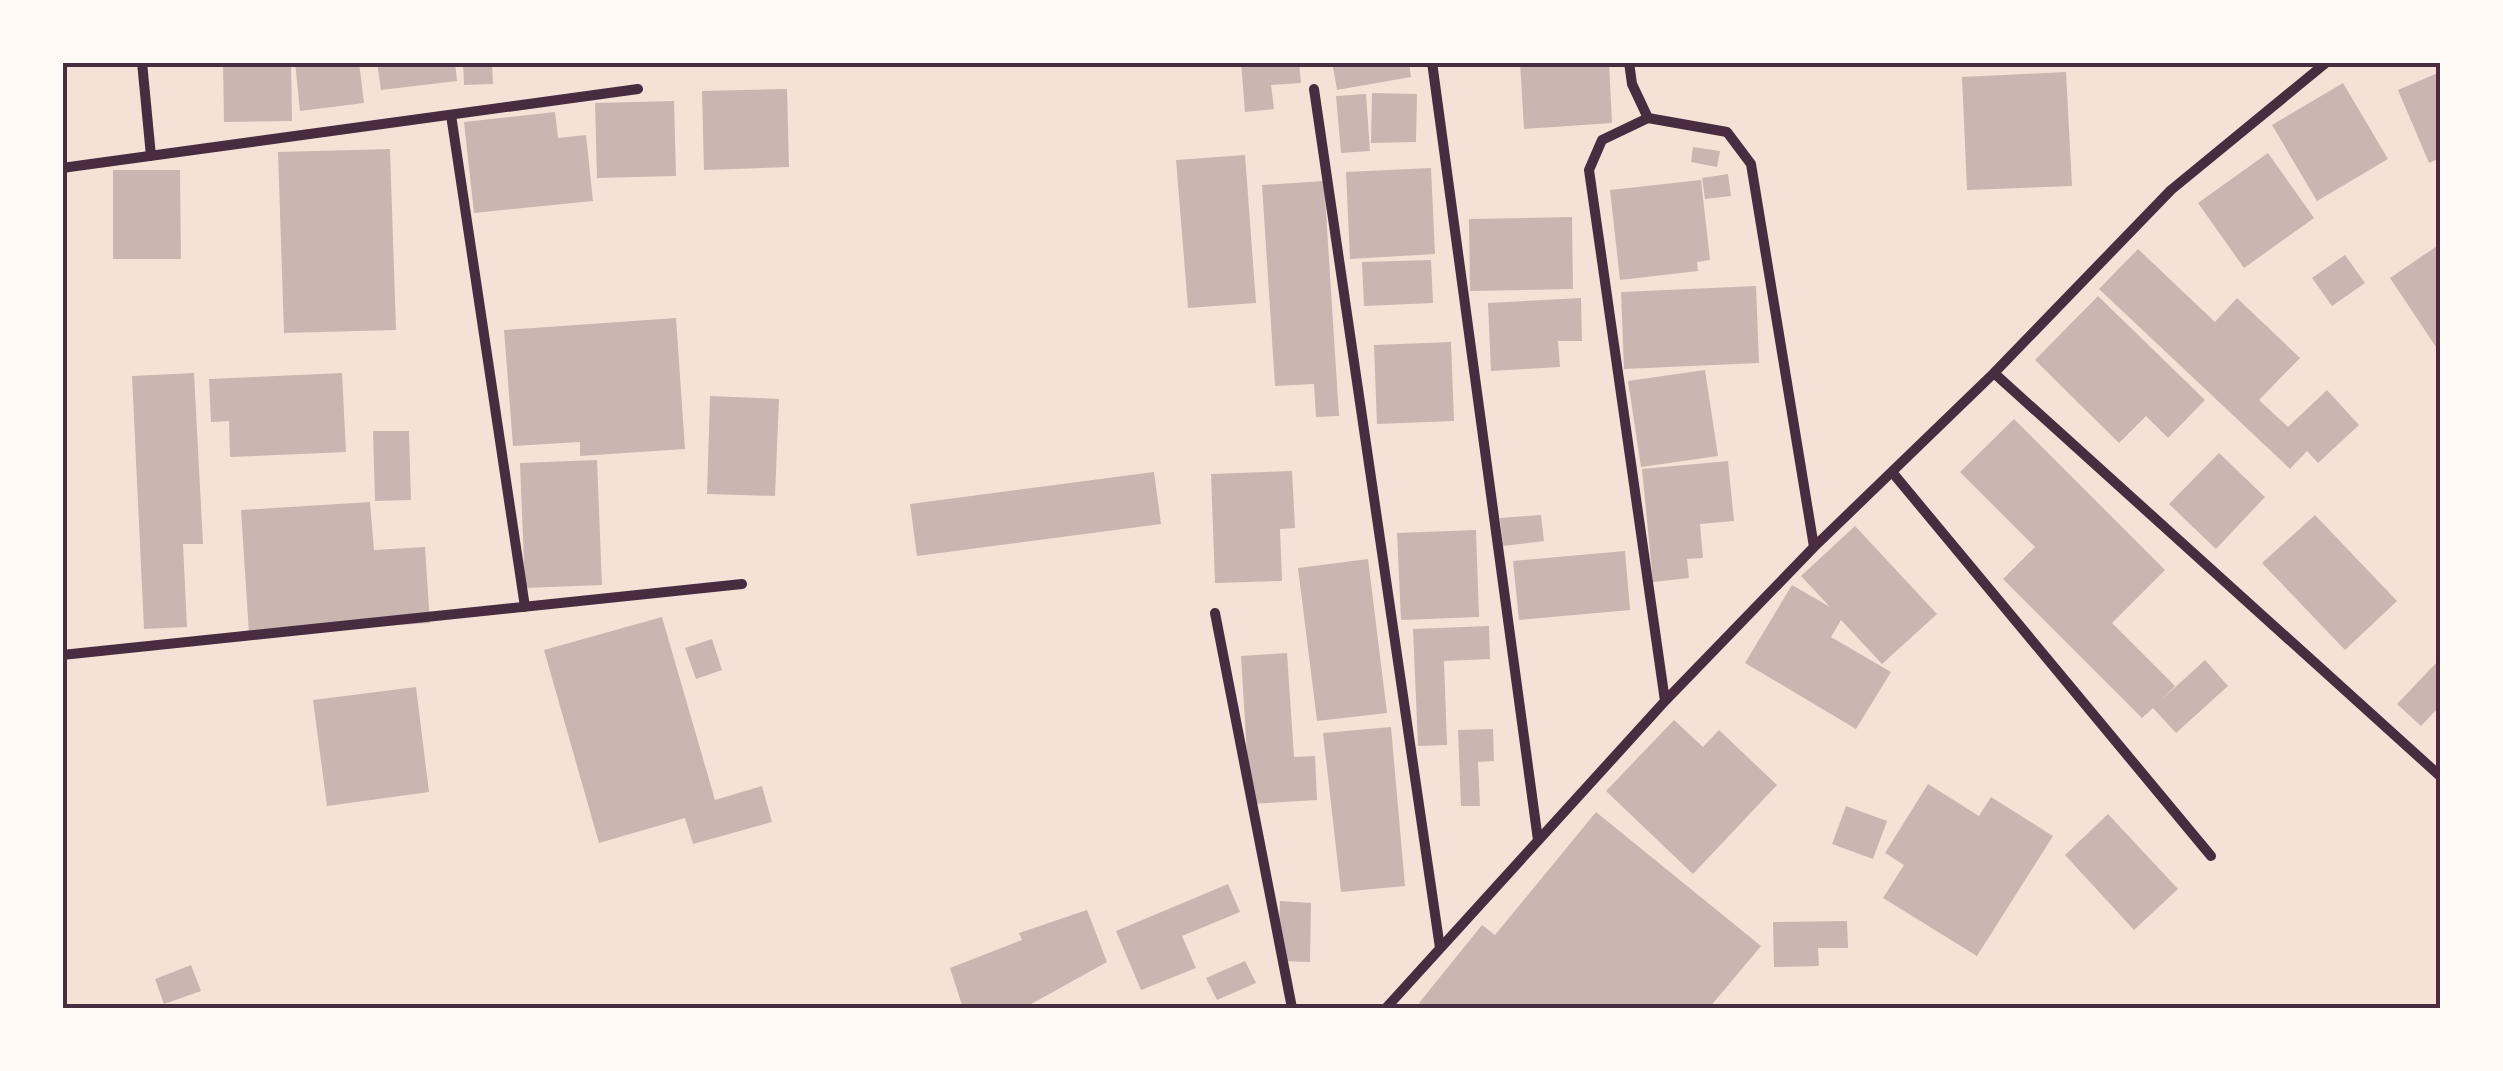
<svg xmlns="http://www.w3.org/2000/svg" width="2503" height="1071" font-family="Cabin,sans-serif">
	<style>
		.building { fill: #ccb4b1 }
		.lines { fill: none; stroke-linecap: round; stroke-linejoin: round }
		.minor { stroke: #4a2c40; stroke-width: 10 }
		.neatline { fill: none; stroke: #4a2c40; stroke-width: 4 }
	</style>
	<rect width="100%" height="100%" fill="#f7e1d7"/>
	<path class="building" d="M223 62H291L292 121 224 122Z
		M295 62H359L364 103 300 111Z
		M377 62H455L457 81 381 90Z
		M463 62H492L493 84 464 85Z
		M1241 62H1299L1301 83 1271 85 1274 109 1245 112Z
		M1332 62H1409L1411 77 1337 90Z
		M1520 62H1609L1612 123 1524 129Z
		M2066 72 2072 186 1967 190 1962 77Z
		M2440 72V158L2429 163 2398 90Z
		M2343 83 2388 159 2317 201 2272 125Z
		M787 89 789 167 704 170 702 91Z
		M1372 93 1417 94 1416 142 1371 143Z
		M1366 94 1370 151 1341 153 1336 96Z
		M674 101 676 176 597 178 595 103Z
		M555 112 558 138 586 135 593 201 474 213 464 122Z
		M1693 147 1720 151 1717 167 1691 162Z
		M390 149 396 330 284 333 278 152Z
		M2268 153 2314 218 2244 268 2198 203Z
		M1245 155 1256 303 1188 308 1176 160Z
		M1431 168 1435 254 1350 259 1346 172Z
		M113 170H180L181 259H113Z
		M1728 174 1731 196 1705 199 1702 178Z
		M1701 180 1710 260 1697 262 1698 271 1620 280 1610 190Z
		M1324 181 1339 416 1316 417 1314 384 1275 386 1262 185Z
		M1572 217 1573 289 1470 291 1469 219Z
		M2440 244V353L2390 278Z
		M2138 249 2215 322 2237 298 2300 358 2259 400 2288 427 2327 390 2359 425 2318 463 2307 451 2290 469 2099 289Z
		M2345 255 2365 283 2332 306 2312 278Z
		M1431 260 1433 303 1364 306 1362 262Z
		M1756 286 1759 363 1624 369 1621 292Z
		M2098 296 2205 400 2168 438 2146 416 2119 443 2035 360Z
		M1581 298 1582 341H1558L1560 367 1491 371 1488 303Z
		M676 318 685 449 580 456V442L513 446 504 330Z
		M1451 342 1454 421 1377 424 1374 345Z
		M1705 370 1718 456 1641 467 1628 381Z
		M194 373 203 544H183L187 627 144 629 132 376Z
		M342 373 346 452 230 457 229 421 211 422 209 379Z
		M710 396 779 399 775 496 707 494Z
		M2014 419 2165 570 2112 623 2175 686 2160 701 2205 660 2228 686 2176 733 2153 708 2142 718 2003 579 2035 547 1960 472Z
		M373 431H409L411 500 375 501Z
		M2219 453 2265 497 2216 549 2169 504Z
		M597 460 602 585 525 588 520 463Z
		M1728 461 1734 521 1700 524 1703 558 1687 559 1689 578 1653 582 1642 469Z
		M1292 471 1295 528 1280 529 1282 581 1215 583 1211 474Z
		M1154 472 1161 524 917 556 910 504Z
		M370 502 374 550 425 547 430 623 249 634 241 510Z
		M1541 515 1544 541 1503 546 1500 518Z
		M2315 515 2397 601 2345 650 2262 563Z
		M1855 526 1937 614 1882 664 1841 620 1831 637 1891 672 1856 729 1745 663 1792 585 1830 607 1801 576Z
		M1476 530 1479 617 1401 620 1397 533Z
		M1625 551 1630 610 1519 620 1513 561Z
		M1368 559 1387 713 1317 721 1298 568Z
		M662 617 715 800 762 786 772 822 693 844 685 818 599 843 544 650Z
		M1489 626 1490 659 1444 661 1447 745 1418 746 1413 629Z
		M712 639 722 670 696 679 685 648Z
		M1287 653 1294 757 1315 756 1317 800 1250 804 1241 656Z
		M2440 659V706L2421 726 2397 704Z
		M416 687 429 792 327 806 313 700Z
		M1674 720 1703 747 1719 730 1777 785 1693 874 1606 791Z
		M1391 727 1405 886 1341 892 1323 733Z
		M1493 729 1494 761 1478 762 1480 806H1461L1458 730Z
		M1928 784 1979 816 1991 797 2053 836 1977 956 1883 898 1904 865 1885 853Z
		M1846 806 1887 821 1873 859 1832 844Z
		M1596 812 1761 946 1709 1008H1426L1419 1003 1482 925 1495 935Z
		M2108 814 2178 889 2134 930 2065 855Z
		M1228 884 1240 912 1182 936 1196 968 1141 990 1116 931Z
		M1280 901 1311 903 1310 962 1278 961Z
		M1087 910 1107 962 1024 1008H963L950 968 1022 940 1019 933Z
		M1847 921 1848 948H1818L1819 966 1774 967 1773 922Z
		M1245 961 1256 983 1217 1000 1206 978Z
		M191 965 201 991 164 1004 155 979Z"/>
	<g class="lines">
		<path class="minor" d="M142 62 151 156
			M1432 62 1538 840
			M1629 62 1632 84 1648 118 1727 132 1751 164 1814 547
			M1314 89 1440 948
			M451 115 525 607
			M1648 118 1602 140 1589 170 1665 701
			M62 168 638 89
			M1994 373 2440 776
			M1892 472 2211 856
			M1215 613 1292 1008
			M62 655 742 584
			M1386 1008 1665 701 1814 547 1994 373 2171 190 2327 62"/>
	</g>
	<rect width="2503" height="1071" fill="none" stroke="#fffaf5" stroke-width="130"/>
	<rect x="65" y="65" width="2373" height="941" class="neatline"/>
</svg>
